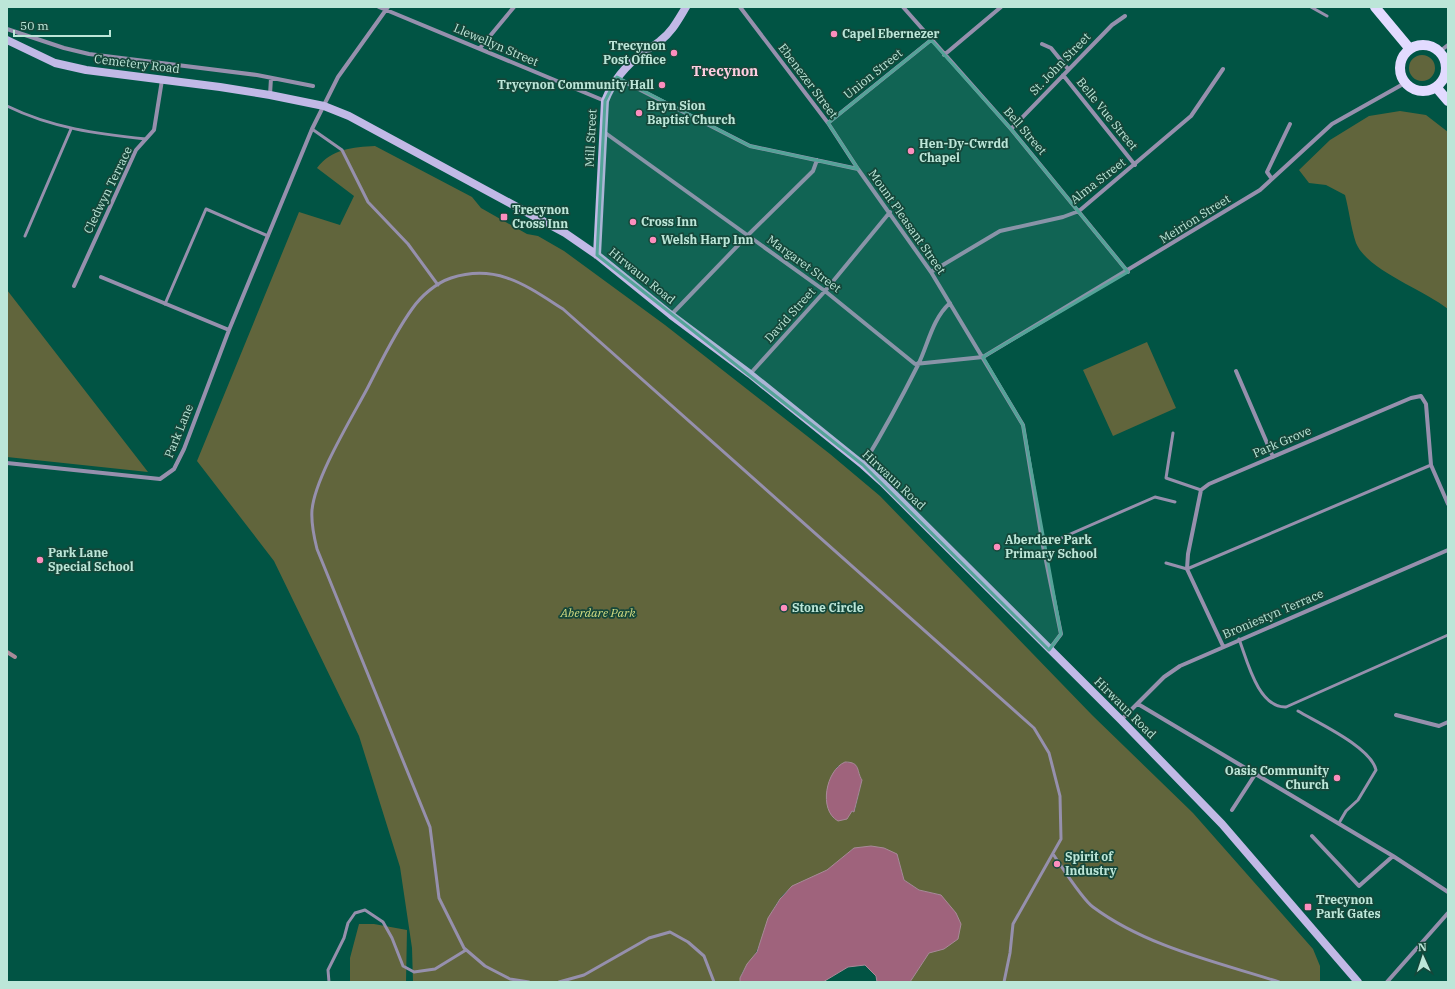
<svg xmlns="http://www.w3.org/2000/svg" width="1455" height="989" font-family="'IBM Plex Serif',serif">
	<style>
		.green { fill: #61653c; fill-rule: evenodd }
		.water { fill: #9f637c; stroke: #a88a98 }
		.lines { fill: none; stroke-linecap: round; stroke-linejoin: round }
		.stream { stroke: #a88a98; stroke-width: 4 }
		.lane { stroke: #9690ad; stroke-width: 3 }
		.street { stroke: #9690ad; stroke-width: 4 }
		.secondary { stroke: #c1b9e6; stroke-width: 8 }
		.primary { stroke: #e2dbff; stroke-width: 10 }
		.marked { fill: #54a398; fill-opacity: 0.2; stroke: #54a398; stroke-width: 3; stroke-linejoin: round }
		.poi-dot { fill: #fd8ebe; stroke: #15473a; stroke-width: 1.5 }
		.labels { text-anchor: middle; stroke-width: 3.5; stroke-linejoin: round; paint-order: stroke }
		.poi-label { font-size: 12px; font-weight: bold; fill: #bce6d8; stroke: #15473a; text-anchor: start }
		.street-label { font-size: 12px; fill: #bce6d8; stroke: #15473a }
		.park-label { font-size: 12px; font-style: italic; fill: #d3dc82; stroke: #15473a }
		.quarter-label { font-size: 14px; font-weight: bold; fill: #fecde0; stroke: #15473a }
	</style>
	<rect width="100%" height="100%" fill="#015444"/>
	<path class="green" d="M1409 68a13 13 0 1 1 26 0a13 13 0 1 1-26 0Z
		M1400 111 1426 115 1448 132V309C1424 290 1367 270 1356 243 1351 228 1349 210 1345 195L1326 185 1309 183 1299 170 1330 140 1369 116Z
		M375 146 472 197 481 208 527 234 538 236 564 251 665 325 830 454 880 496 1092 715 1193 813 1313 949 1320 966V982H910L929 952 944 949 941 895 919 890 904 880 897 854 854 848C845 855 837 863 828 870 811 882 793 880 779 900 768 915 765 933 757 950 753 961 740 969 740 982H413L412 948 400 867 359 736 274 561 197 461 299 212 340 225 354 196 317 168C331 149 353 147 375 146ZM845 762H850L862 780 855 810 854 812 828 810 835 771 837 767Z
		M7 290 148 472 7 457Z
		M1147 342 1176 408 1113 436 1083 370Z
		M359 924H374L407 930 406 982H350V958Z"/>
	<path class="water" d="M845 762C861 762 856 771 862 780L854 812 852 811 847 819 838 821C818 810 826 770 845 762Z
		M871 846 884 848 897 854 904 880 919 890 941 895 956 913 961 924 958 939 944 949 929 953 910 982H877L876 976 865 965 848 967 823 982H740V978L747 964 757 952 768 918 780 899 792 886 827 870 854 848Z"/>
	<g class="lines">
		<path class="stream" d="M7 652 15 657"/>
		<path class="lane" d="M1311 7 1327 16
			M7 106C52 128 97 134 146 139
			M312 129 342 150 368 202 408 244 438 285
			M25 236 71 129
			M165 304 206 209 268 236
			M1173 433 1166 478 1201 490
			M1043 546 1155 497 1175 502
			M1166 563 1187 569 1431 465
			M1239 639C1247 660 1258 708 1286 707L1448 635
			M1298 711C1318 723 1371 747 1376 770L1358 800 1346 811 1339 823
			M1053 854C1062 867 1082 899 1093 907 1147 947 1217 962 1279 982
			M329 982 328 970 344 938 348 923 355 913 365 910 383 922 392 938 403 966 414 972 435 969 466 950
			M529 982 510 979 485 966 464 948 439 898 430 827 317 549C314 537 311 523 312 510 315 478 351 419 367 389 381 362 394 334 412 309 421 296 436 283 451 278 497 263 527 286 563 309L1034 728 1049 753 1060 796 1061 839 1013 924 1010 953 1004 982
			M559 982 584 975 649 938 670 932 688 942 704 956 714 982"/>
		<path class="street" d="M379 7 605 101
			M740 7 828 123 858 169
			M903 7 1011 129 1128 272
			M7 29 64 48 89 54 257 75 313 86
			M1042 44 1051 48 1068 69
			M480 48 514 7
			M1439 52 1448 45
			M944 55 1001 7
			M1063 75 1135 165
			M617 78 750 146 858 169 931 272 1023 425 1043 546 1061 634 1049 650
			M270 95 271 78
			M828 123 931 40
			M1011 129 1112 25 1125 16
			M604 132 825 291 915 364 983 357 1260 190 1332 124 1405 83
			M1272 179 1267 172 1290 124
			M931 272 1000 231 1063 217 1079 211 1191 116 1223 69
			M101 277 229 330
			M74 286 136 150 154 130 162 80
			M671 315 747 236 813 171 817 160
			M1236 371 1273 457
			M750 374 825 291 890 212
			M7 463 160 479 174 469 184 449 229 330 312 129 338 77 388 7
			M863 465C883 432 901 399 918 365 928 345 932 319 950 303
			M1223 646 1187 569 1188 554 1201 490 1209 484 1411 398 1421 396 1426 404 1431 465 1448 504
			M1138 704 1393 856 1448 892
			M1396 715 1439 726 1448 722
			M1121 720 1164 677 1180 666 1448 550
			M1232 810 1256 773
			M1312 836 1359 886 1393 856
			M1387 982 1448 913"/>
		<path class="secondary" d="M7 40 55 63 86 70 220 87 270 95 324 106 349 116 565 233 597 255 671 315 750 374 863 465 882 482 1121 720 1222 824 1358 982
			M597 255 605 101C613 80 626 65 644 52 649 48 655 45 660 41 672 32 678 20 686 7"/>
		<path class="primary" d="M1375 7 1410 49
			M1400 68a23 23 0 1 1 46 0a23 23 0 1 1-46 0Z
			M1436 87 1448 101"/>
	</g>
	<path class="marked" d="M931 40 1011 129 1128 272 983 357 1023 425 1061 634 1049 650 863 465 597 255 605 101 617 77 750 146 858 169 828 123Z"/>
	<g class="poi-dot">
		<circle cx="834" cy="34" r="4"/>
		<circle cx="674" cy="53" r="4"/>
		<circle cx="662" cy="85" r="4"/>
		<circle cx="639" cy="113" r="4"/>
		<circle cx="911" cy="151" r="4"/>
		<rect x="500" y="213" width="8" height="8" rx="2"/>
		<circle cx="633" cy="222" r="4"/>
		<circle cx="653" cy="240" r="4"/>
		<circle cx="997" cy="547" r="4"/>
		<circle cx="40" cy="560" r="4"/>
		<circle cx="784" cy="608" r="4"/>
		<circle cx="1337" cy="778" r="4"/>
		<circle cx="1057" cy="864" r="4"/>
		<rect x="1304" y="903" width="8" height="8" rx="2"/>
	</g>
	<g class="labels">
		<g class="poi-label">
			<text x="842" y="38">Capel Ebernezer</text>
			<text x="666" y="50" text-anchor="end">Trecynon<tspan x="666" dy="14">Post Office</tspan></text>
			<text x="654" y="89" text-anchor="end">Trycynon Community Hall</text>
			<text x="647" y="110">Bryn Sion<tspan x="647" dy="14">Baptist Church</tspan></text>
			<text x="919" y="148">Hen-Dy-Cwrdd<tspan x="919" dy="14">Chapel</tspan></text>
			<text x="512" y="214">Trecynon<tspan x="512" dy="14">Cross Inn</tspan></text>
			<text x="641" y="226">Cross Inn</text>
			<text x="661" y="244">Welsh Harp Inn</text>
			<text x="1005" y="544">Aberdare Park<tspan x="1005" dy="14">Primary School</tspan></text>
			<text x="48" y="557">Park Lane<tspan x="48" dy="14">Special School</tspan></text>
			<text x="792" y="612">Stone Circle</text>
			<text x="1329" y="775" text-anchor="end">Oasis Community<tspan x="1329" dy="14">Church</tspan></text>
			<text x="1065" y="861">Spirit of<tspan x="1065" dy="14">Industry</tspan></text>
			<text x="1316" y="904">Trecynon<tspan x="1316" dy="14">Park Gates</tspan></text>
		</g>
		<g class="street-label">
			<text transform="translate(496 45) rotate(23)" y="4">Llewellyn Street</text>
			<text transform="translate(137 64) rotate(7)" y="4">Cemetery Road</text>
			<text transform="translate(1060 64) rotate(-46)" y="4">St. John Street</text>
			<text transform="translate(873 74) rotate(-39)" y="4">Union Street</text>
			<text transform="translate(808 81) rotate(53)" y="4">Ebenezer Street</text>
			<text transform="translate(1107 114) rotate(51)" y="4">Belle Vue Street</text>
			<text transform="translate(1025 131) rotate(49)" y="4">Bell Street</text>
			<text transform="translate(591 138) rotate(-87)" y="4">Mill Street</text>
			<text transform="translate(1098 181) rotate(-38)" y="4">Alma Street</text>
			<text transform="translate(108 190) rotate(-64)" y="4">Cledwyn Terrace</text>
			<text transform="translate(1195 219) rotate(-32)" y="4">Meirion Street</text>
			<text transform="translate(907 222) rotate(55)" y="4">Mount Pleasant Street</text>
			<text transform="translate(804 264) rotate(36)" y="4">Margaret Street</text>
			<text transform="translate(642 276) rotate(39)" y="4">Hirwaun Road</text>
			<text transform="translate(790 315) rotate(-48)" y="4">David Street</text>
			<text transform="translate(179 431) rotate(-68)" y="4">Park Lane</text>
			<text transform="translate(1282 442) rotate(-23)" y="4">Park Grove</text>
			<text transform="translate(894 480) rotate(43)" y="4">Hirwaun Road</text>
			<text transform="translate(1273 614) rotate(-23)" y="4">Broniestyn Terrace</text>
			<text transform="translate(1125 708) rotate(45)" y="4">Hirwaun Road</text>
		</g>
		<g class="park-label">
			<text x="598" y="617">Aberdare Park</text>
		</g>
		<g class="quarter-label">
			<text x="725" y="76">Trecynon</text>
		</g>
	</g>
	<rect width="1455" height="989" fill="none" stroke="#bce6d8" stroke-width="16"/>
	<g transform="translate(1423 957) rotate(357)" stroke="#15473a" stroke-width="3" paint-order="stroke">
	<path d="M0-3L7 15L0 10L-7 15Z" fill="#bce6d8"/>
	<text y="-6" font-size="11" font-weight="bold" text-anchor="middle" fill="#bce6d8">N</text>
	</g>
	<path d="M14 30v6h96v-6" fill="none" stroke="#bce6d8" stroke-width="2"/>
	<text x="20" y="30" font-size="12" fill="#bce6d8" stroke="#15473a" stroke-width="3" paint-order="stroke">50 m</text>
</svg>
